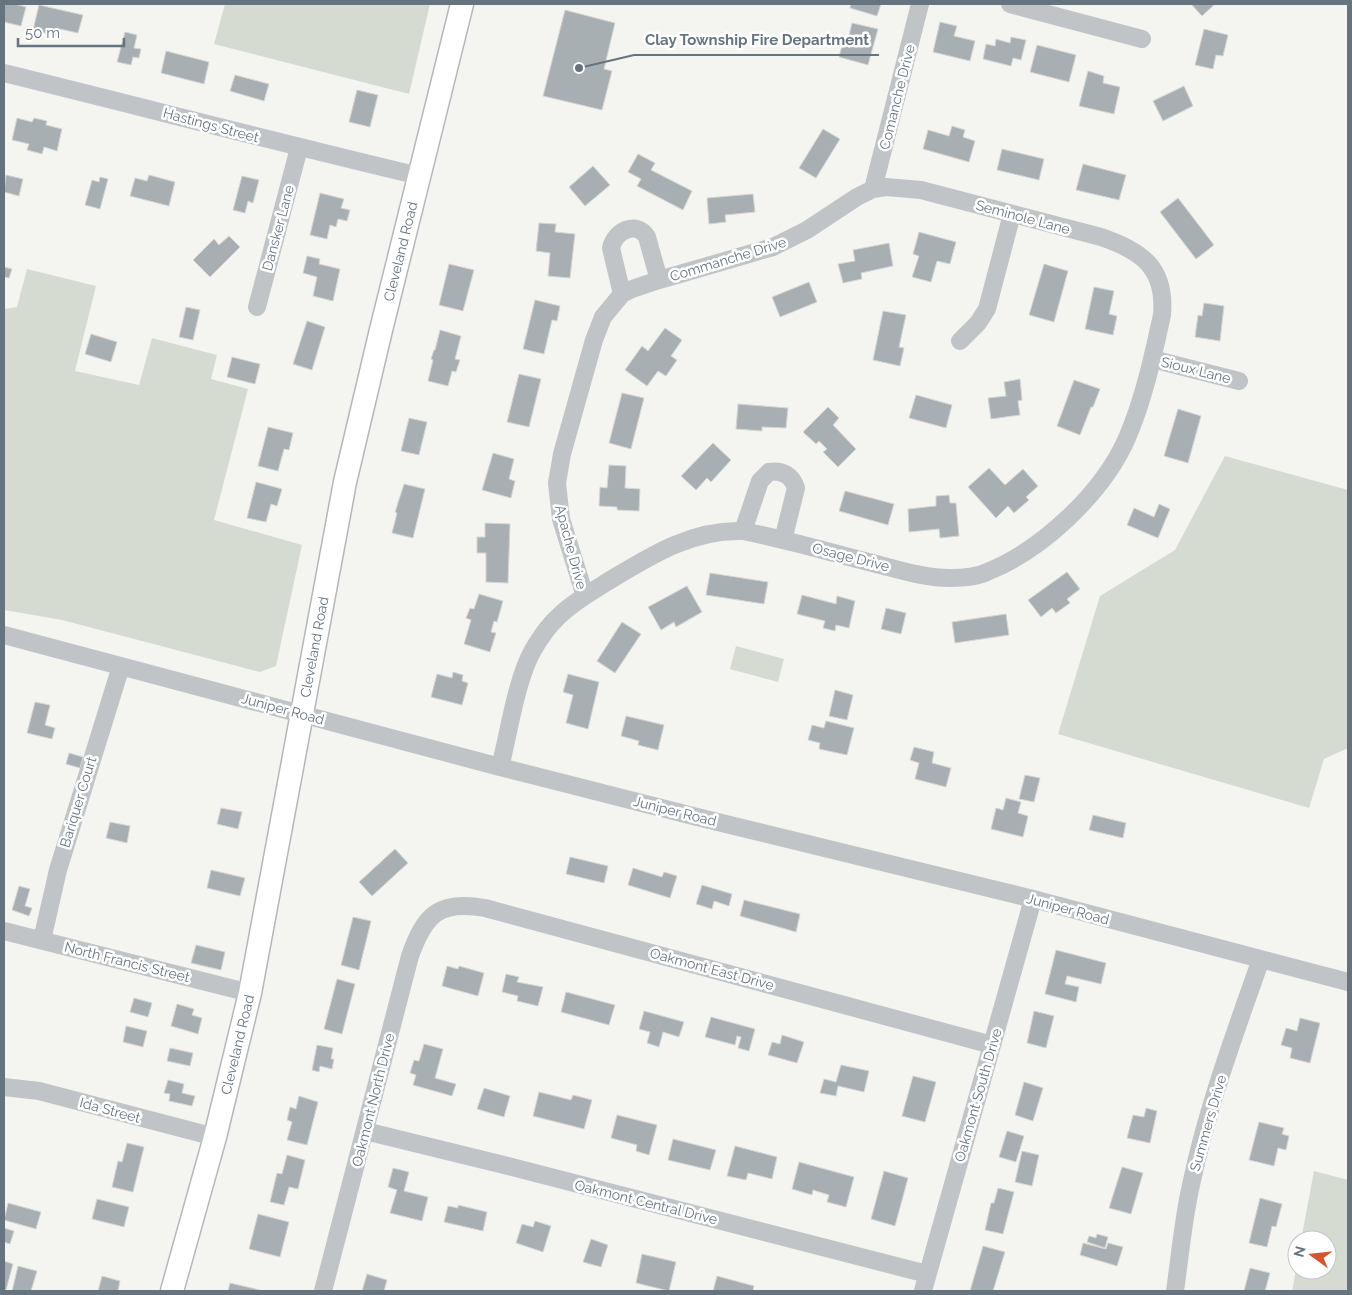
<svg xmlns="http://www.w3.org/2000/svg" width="1352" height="1295" font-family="Raleway,sans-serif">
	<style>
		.green { fill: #d6dbd2 }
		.building { fill: #a8afb3; stroke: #d6d6d4 }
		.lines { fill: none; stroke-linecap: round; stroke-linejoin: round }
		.major-casing { stroke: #b4b7ba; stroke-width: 25 }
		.minor { stroke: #c0c4c7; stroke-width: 18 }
		.major { stroke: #fff; stroke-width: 22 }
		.labels { text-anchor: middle; stroke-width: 5; stroke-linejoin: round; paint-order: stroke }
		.street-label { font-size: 14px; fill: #667480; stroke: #fff }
		.leader { fill: none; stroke: #667480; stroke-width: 2 }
		.callout-dot { fill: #667480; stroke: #fff; stroke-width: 2 }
		.callout-label { font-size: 15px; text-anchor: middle; font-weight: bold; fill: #667480; stroke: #fff; stroke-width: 5; stroke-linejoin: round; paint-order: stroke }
	</style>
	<rect width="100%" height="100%" fill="#f4f4f1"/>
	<path class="green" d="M225 4H430L409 94 214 44Z
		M27 269 96 286 75 371 139 385 152 338 217 355 211 379 248 389 214 520 302 545 276 666 260 672 62 620 4 610V309L17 307Z
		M1225 456 1348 490V748L1324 759 1309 808 1058 734 1100 596 1175 550Z
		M736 646 784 659 778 682 730 669Z
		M1314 1171 1348 1180V1291H1292L1297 1264V1270H1327V1240H1301Z"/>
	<path class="building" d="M4 4H15L26 7 21 26 4 22V24Z
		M851 4H881L877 16 850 8Z
		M1191 4H1215L1202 16Z
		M39 5 83 15 78 33 60 29 59 37 33 30Z
		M565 10 615 23 604 69 612 71 602 110 543 96Z
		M940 22 957 26 954 36 975 41 970 61 933 52Z
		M852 23 878 29 868 65 839 57 844 38 848 39Z
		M1204 29 1228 35 1223 56 1216 55 1213 69 1195 65Z
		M125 32 137 35 134 48 141 49 139 58 133 57 131 65 117 62Z
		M1011 37 1026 40 1021 60 1013 58 1011 66 983 59 986 44 995 46 996 39 1010 43Z
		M1037 45 1076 55 1069 82 1030 72Z
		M166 51 209 62 204 84 161 73Z
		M1088 71 1104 76 1103 83 1120 87 1114 114 1079 106Z
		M235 75 269 84 264 101 230 91Z
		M1184 86 1193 106 1163 121 1153 101Z
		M357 90 378 95 370 127 349 122Z
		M17 118 32 122 34 118 47 121 46 125 62 129 57 151 44 147 42 154 27 150 29 144 12 140Z
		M952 126 965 130 963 137 975 141 969 162 923 149 928 130 949 136Z
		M823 129 840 139 816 178 799 168Z
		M1002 149 1044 159 1039 180 997 170Z
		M638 154 655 163 651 170 692 191 683 210 637 186 641 179 628 172Z
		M1083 164 1126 175 1119 200 1076 190Z
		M593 166 610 185 585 206 569 187Z
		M6 175 23 179 19 196 4 192Z
		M149 175 175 182 169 206 130 196 135 178 147 181Z
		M242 176 259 180 253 203 248 201 245 213 233 210Z
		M100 177 108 179 100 209 85 205 92 180 99 182Z
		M320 193 344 199 341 208 350 210 347 221 338 219 336 227 330 225 327 239 310 235Z
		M753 194 755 212 725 215 726 222 709 224 707 198Z
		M1178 198 1214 245 1196 259 1160 212Z
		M539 223 556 224 555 232 575 234 570 278 548 276 550 253 536 251Z
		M919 232 956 242 950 264 937 261 931 282 912 277 919 256 913 254Z
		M229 236 240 247 210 277 193 260 214 239 219 245Z
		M889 243 893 266 861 273 862 279 843 283 838 264 855 261 853 250Z
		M307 256 320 259 319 264 340 269 333 301 313 296 317 277 303 273Z
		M449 264 474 270 463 311 439 305Z
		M1044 264 1068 271 1054 322 1029 315Z
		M4 267 12 269 9 278 4 277Z
		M809 282 817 302 780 317 772 297Z
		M1094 287 1114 291 1109 314 1117 316 1113 335 1085 329Z
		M535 300 560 306 557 321 552 320 544 354 523 349Z
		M1204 303 1224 306 1220 341 1195 337 1198 315 1202 316Z
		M186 307 200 310 193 340 179 337Z
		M883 311 906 315 899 347 904 348 900 366 873 360Z
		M307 321 325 327 312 370 293 364Z
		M665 328 682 340 671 356 677 360 666 376 658 371 647 386 625 370 642 346 648 351Z
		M440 330 461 336 455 359 460 360 456 372 452 371 448 386 428 381 433 360 431 359 434 350H435Z
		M91 334 117 342 111 362 85 354Z
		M232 357 260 364 255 384 227 377Z
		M519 374 541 379 529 427 507 422Z
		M1020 379 1022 400 1018 401 1020 415 991 419 988 398 1006 396 1004 382Z
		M1074 380 1100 389 1093 407H1091L1080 435 1057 426Z
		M622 393 644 398 631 449 609 443Z
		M916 395 952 405 946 428 909 418Z
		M738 404 788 408 786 428 762 427V431L736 429Z
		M828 407 839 418 833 425 856 449 838 467 823 452 827 449 819 441 816 444 803 432Z
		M1178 409 1201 416 1188 463 1164 456Z
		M409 418 427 422 419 455 401 451Z
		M268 427 293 433 289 450 284 449 278 471 258 466Z
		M713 443 731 460 711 482 707 478 696 490 681 476Z
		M493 453 514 459 509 479 515 481 511 498 482 490Z
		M609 465 626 466 625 488 640 489 639 511 617 510V507L599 506 600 487 607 488Z
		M989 468 1005 485 1023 469 1038 486 1026 497 1029 500 1014 513 1008 506 996 518 968 487Z
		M256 482 282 489 277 506 271 504 266 522 247 518Z
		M404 484 425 489 413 538 392 533 397 513 395 512Z
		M845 491 894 504 888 525 839 511Z
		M949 495 950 503H956L959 536 940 538 939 529 909 532 908 509 936 506V496Z
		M1159 504 1170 509 1158 538 1127 525 1134 508 1154 517Z
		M485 523 510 524 508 583 486 582V553H477V537H485Z
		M1067 572 1080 589 1067 599 1070 603 1056 613 1052 608 1041 617 1028 600Z
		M710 573 768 582 764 604 706 595Z
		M687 586 702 612 676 627 674 622 661 630 648 607Z
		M479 594 503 601 497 622 494 621 491 632 496 633 490 652 464 644 471 620 466 618 470 608 474 609Z
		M802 595 836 604 837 596 855 601 849 628 836 625 835 631 823 628 825 621 797 614Z
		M886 608 906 613 901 634 881 629Z
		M1006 614 1009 635 955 643 952 622Z
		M622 622 641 634 615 673 597 661Z
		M453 672 463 675 462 681 468 683 462 705 431 697 437 674 452 678Z
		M568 674 599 682 588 729 566 723 573 695 563 692Z
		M835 690 853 695 847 720 829 716Z
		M35 702 50 705 45 725 55 728 52 739 27 733Z
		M626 716 664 725 658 750 638 745 639 741 621 736Z
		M826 721 854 728 847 755 819 749 820 743 808 740 812 725 824 728Z
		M914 747 934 752 932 763 951 768 946 787 915 779 919 763 910 760Z
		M69 753 83 757 80 768 66 764Z
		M1025 775 1040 778 1034 802 1019 799Z
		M1006 798 1021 802 1018 813 1028 816 1023 837 991 829 996 808 1003 810Z
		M221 808 242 812 238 829 217 824Z
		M1093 815 1126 823 1123 838 1089 830Z
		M110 822 130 826 127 843 106 838Z
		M395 849 408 863 372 896 359 882Z
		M570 857 608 866 604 883 566 874Z
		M633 868 662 877 664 872 677 876 670 898 628 885Z
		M211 870 245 878 240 896 207 888Z
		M702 885 732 894 729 906 714 901 712 909 696 904Z
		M19 886 30 889 25 906 32 908 29 916 12 910Z
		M744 900 800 914 796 932 740 916Z
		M353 917 371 921 359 970 341 965Z
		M196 945 225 952 221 970 191 963Z
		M1056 950 1106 963 1101 984 1067 976 1065 984 1079 987 1076 1002 1045 994Z
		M447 966 458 969 459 966 484 973 478 996 442 986Z
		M506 974 519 977 517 982 543 987 538 1006 517 1001 518 996 502 992Z
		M337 979 355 984 342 1034 324 1029Z
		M566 992 615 1005 609 1025 561 1012Z
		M134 998 152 1003 148 1017 130 1012Z
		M177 1004 194 1009 192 1015 202 1018 198 1034 171 1026Z
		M644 1011 684 1022 679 1037 663 1032 659 1047 647 1043 650 1032 639 1029Z
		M1034 1011 1054 1016 1046 1048 1027 1043Z
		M711 1017 755 1029 749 1051 738 1048 741 1037 737 1036 735 1045 705 1037Z
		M1300 1018 1320 1023 1310 1063 1290 1058 1292 1048 1281 1045 1286 1028 1297 1031Z
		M126 1026 147 1031 143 1047 123 1042Z
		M782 1035 804 1042 797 1063 768 1055 772 1042 780 1044Z
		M424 1044 443 1049 435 1078 456 1084 452 1096 413 1085 416 1075 410 1073 414 1060 419 1061Z
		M317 1045 333 1048 331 1059H334L332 1069 320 1066 319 1072 312 1070Z
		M170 1048 193 1053 190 1066 167 1061Z
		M841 1065 869 1071 864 1092 838 1086 836 1096 820 1093 824 1079 836 1082Z
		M913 1076 936 1082 925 1122 902 1116Z
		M168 1080 184 1084 182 1093 195 1096 192 1106 169 1101 170 1094 164 1093Z
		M1024 1082 1043 1088 1033 1121 1015 1115Z
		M484 1088 510 1096 504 1117 477 1109Z
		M539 1092 571 1100 573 1095 592 1100 584 1129 533 1116Z
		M299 1096 318 1102 307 1145 287 1140 292 1122 287 1120 290 1107 296 1109Z
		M1146 1108 1157 1111 1150 1143 1127 1138 1133 1115 1144 1117Z
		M617 1115 657 1125 649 1155 636 1151 637 1145 611 1138Z
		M1259 1122 1284 1128 1282 1134 1289 1136 1286 1150 1278 1148 1274 1166 1249 1160Z
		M1007 1131 1024 1136 1016 1162 999 1157Z
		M673 1139 716 1150 710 1170 668 1160Z
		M127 1143 144 1147 133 1192 112 1187 118 1161 122 1162Z
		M735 1146 777 1157 772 1179 748 1173 746 1180 727 1176Z
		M1022 1151 1039 1155 1032 1186 1015 1182Z
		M287 1155 305 1160 298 1189 289 1187 284 1205 270 1202 277 1173 282 1174Z
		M799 1162 854 1177 846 1207 827 1202 829 1195 813 1190 812 1195 792 1189Z
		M1122 1167 1143 1173 1131 1214 1109 1208Z
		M393 1168 409 1172 404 1191 428 1197 422 1221 390 1213 397 1190 388 1187Z
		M884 1171 908 1178 895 1226 871 1219Z
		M998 1188 1014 1192 1003 1234 985 1230 991 1203H994Z
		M1260 1198 1282 1204 1276 1227 1272 1226 1267 1247 1249 1243Z
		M97 1199 129 1207 124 1227 92 1219Z
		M8 1203 41 1212 36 1229 4 1220Z
		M458 1205 487 1212 483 1231 444 1222 448 1206 458 1208Z
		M258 1214 289 1222 280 1257 249 1249Z
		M535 1221 551 1226 543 1252 516 1243 522 1224 533 1227Z
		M4 1228 14 1231 10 1244 4 1242Z
		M1097 1234 1108 1237 1105 1248 1087 1242 1089 1236 1096 1238Z
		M591 1239 608 1245 601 1267 583 1262Z
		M1083 1243 1106 1249 1108 1243 1123 1247 1117 1266 1080 1255Z
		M983 1246 1005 1252 993 1291H970Z
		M642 1254 676 1262 669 1291 636 1283Z
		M4 1261 13 1264 6 1290 4 1289Z
		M18 1266 37 1271 31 1291H12Z
		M1250 1268 1270 1273 1265 1291H1244Z
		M367 1274 387 1280 384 1291H362Z
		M102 1276 120 1281 118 1291H98Z
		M717 1276 754 1286 753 1291H713Z
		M230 1283 264 1291H228Z"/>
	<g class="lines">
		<defs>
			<g id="major">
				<path id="s1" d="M172 1291 215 1137 250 993 345 482 381 330 462 4"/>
			</g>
		</defs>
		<use href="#major" class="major-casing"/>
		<path class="minor" d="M1010 4 1142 39
			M4 73C142 107 280 143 419 176
			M873 189 920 4
			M622 294 611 248C615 231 636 220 647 237L659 280
			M257 307 299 148
			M960 341 978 323 987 309 1012 214
			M1152 359 1239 381
			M743 531 760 481 769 472C782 470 792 475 796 488L783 540
			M4 635 500 767 693 816 1033 899 1348 982
			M500 767C509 733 516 680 533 650 540 638 548 626 558 617 573 602 590 593 607 582 650 556 692 529 743 531 788 540 832 553 876 564 900 570 925 578 950 578 962 578 977 577 987 572 1042 550 1103 493 1127 438 1144 399 1153 356 1162 315 1166 268 1142 251 1101 237L921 190 886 187 873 189 857 197 807 230 773 247 659 280 632 289 622 294 603 317 594 340 562 454 557 483 561 519 585 596
			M4 931 250 993
			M42 940 58 870 121 666
			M4 1087 39 1091 215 1137
			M365 1131 500 1164 927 1274
			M323 1291 410 956C425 914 439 900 485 908L992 1045
			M923 1291 1033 899
			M1175 1291C1180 1256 1183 1220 1191 1185 1207 1108 1235 1033 1261 959"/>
		<use href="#major" class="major"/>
	</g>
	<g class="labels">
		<g class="street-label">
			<text transform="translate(897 97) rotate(-76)" y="5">Comanche Drive</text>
			<text transform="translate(211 125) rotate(15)" y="5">Hastings Street</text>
			<text transform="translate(1023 217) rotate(15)" y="5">Seminole Lane</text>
			<text transform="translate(278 228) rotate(-75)" y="5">Dansker Lane</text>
			<text dy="5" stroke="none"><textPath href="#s1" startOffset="1065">Cleveland Road</textPath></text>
			<text transform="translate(728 259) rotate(-17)" y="5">Commanche Drive</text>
			<text transform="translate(1196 370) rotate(14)" y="5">Sioux Lane</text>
			<text transform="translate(571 547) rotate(75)" y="5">Apache Drive</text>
			<text transform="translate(851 557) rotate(14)" y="5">Osage Drive</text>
			<text dy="5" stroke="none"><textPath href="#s1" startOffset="660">Cleveland Road</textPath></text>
			<text transform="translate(283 709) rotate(15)" y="5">Juniper Road</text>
			<text transform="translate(78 802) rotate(-73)" y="5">Bariquer Court</text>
			<text transform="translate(675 811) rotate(14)" y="5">Juniper Road</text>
			<text transform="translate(1068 909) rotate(15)" y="5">Juniper Road</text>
			<text transform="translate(127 962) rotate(14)" y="5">North Francis Street</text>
			<text transform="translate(712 969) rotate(15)" y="5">Oakmont East Drive</text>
			<text dy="5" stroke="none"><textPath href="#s1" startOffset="255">Cleveland Road</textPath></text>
			<text transform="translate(978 1095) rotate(-74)" y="5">Oakmont South Drive</text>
			<text transform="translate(373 1100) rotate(-76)" y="5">Oakmont North Drive</text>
			<text transform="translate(110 1110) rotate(15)" y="5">Ida Street</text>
			<text transform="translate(1208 1123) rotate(-74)" y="5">Summers Drive</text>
			<text transform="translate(646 1202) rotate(14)" y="5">Oakmont Central Drive</text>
		</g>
	</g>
	<path class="leader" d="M579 68L634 55H879"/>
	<circle class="callout-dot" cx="579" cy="68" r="5"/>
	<g class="callout-label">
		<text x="757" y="45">Clay Township Fire Department</text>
	</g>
	<rect width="1352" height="1295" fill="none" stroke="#667480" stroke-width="10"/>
	<g transform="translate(1312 1255) rotate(285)"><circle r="24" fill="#ffffff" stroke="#c2c7cc"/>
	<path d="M0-4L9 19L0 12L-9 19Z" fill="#d55530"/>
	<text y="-8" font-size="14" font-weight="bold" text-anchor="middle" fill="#667480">N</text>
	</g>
	<path d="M18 38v8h106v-8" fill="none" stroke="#667480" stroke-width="2.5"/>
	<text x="25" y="38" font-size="15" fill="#667480" stroke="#ffffff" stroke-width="4" paint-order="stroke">50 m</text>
</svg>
